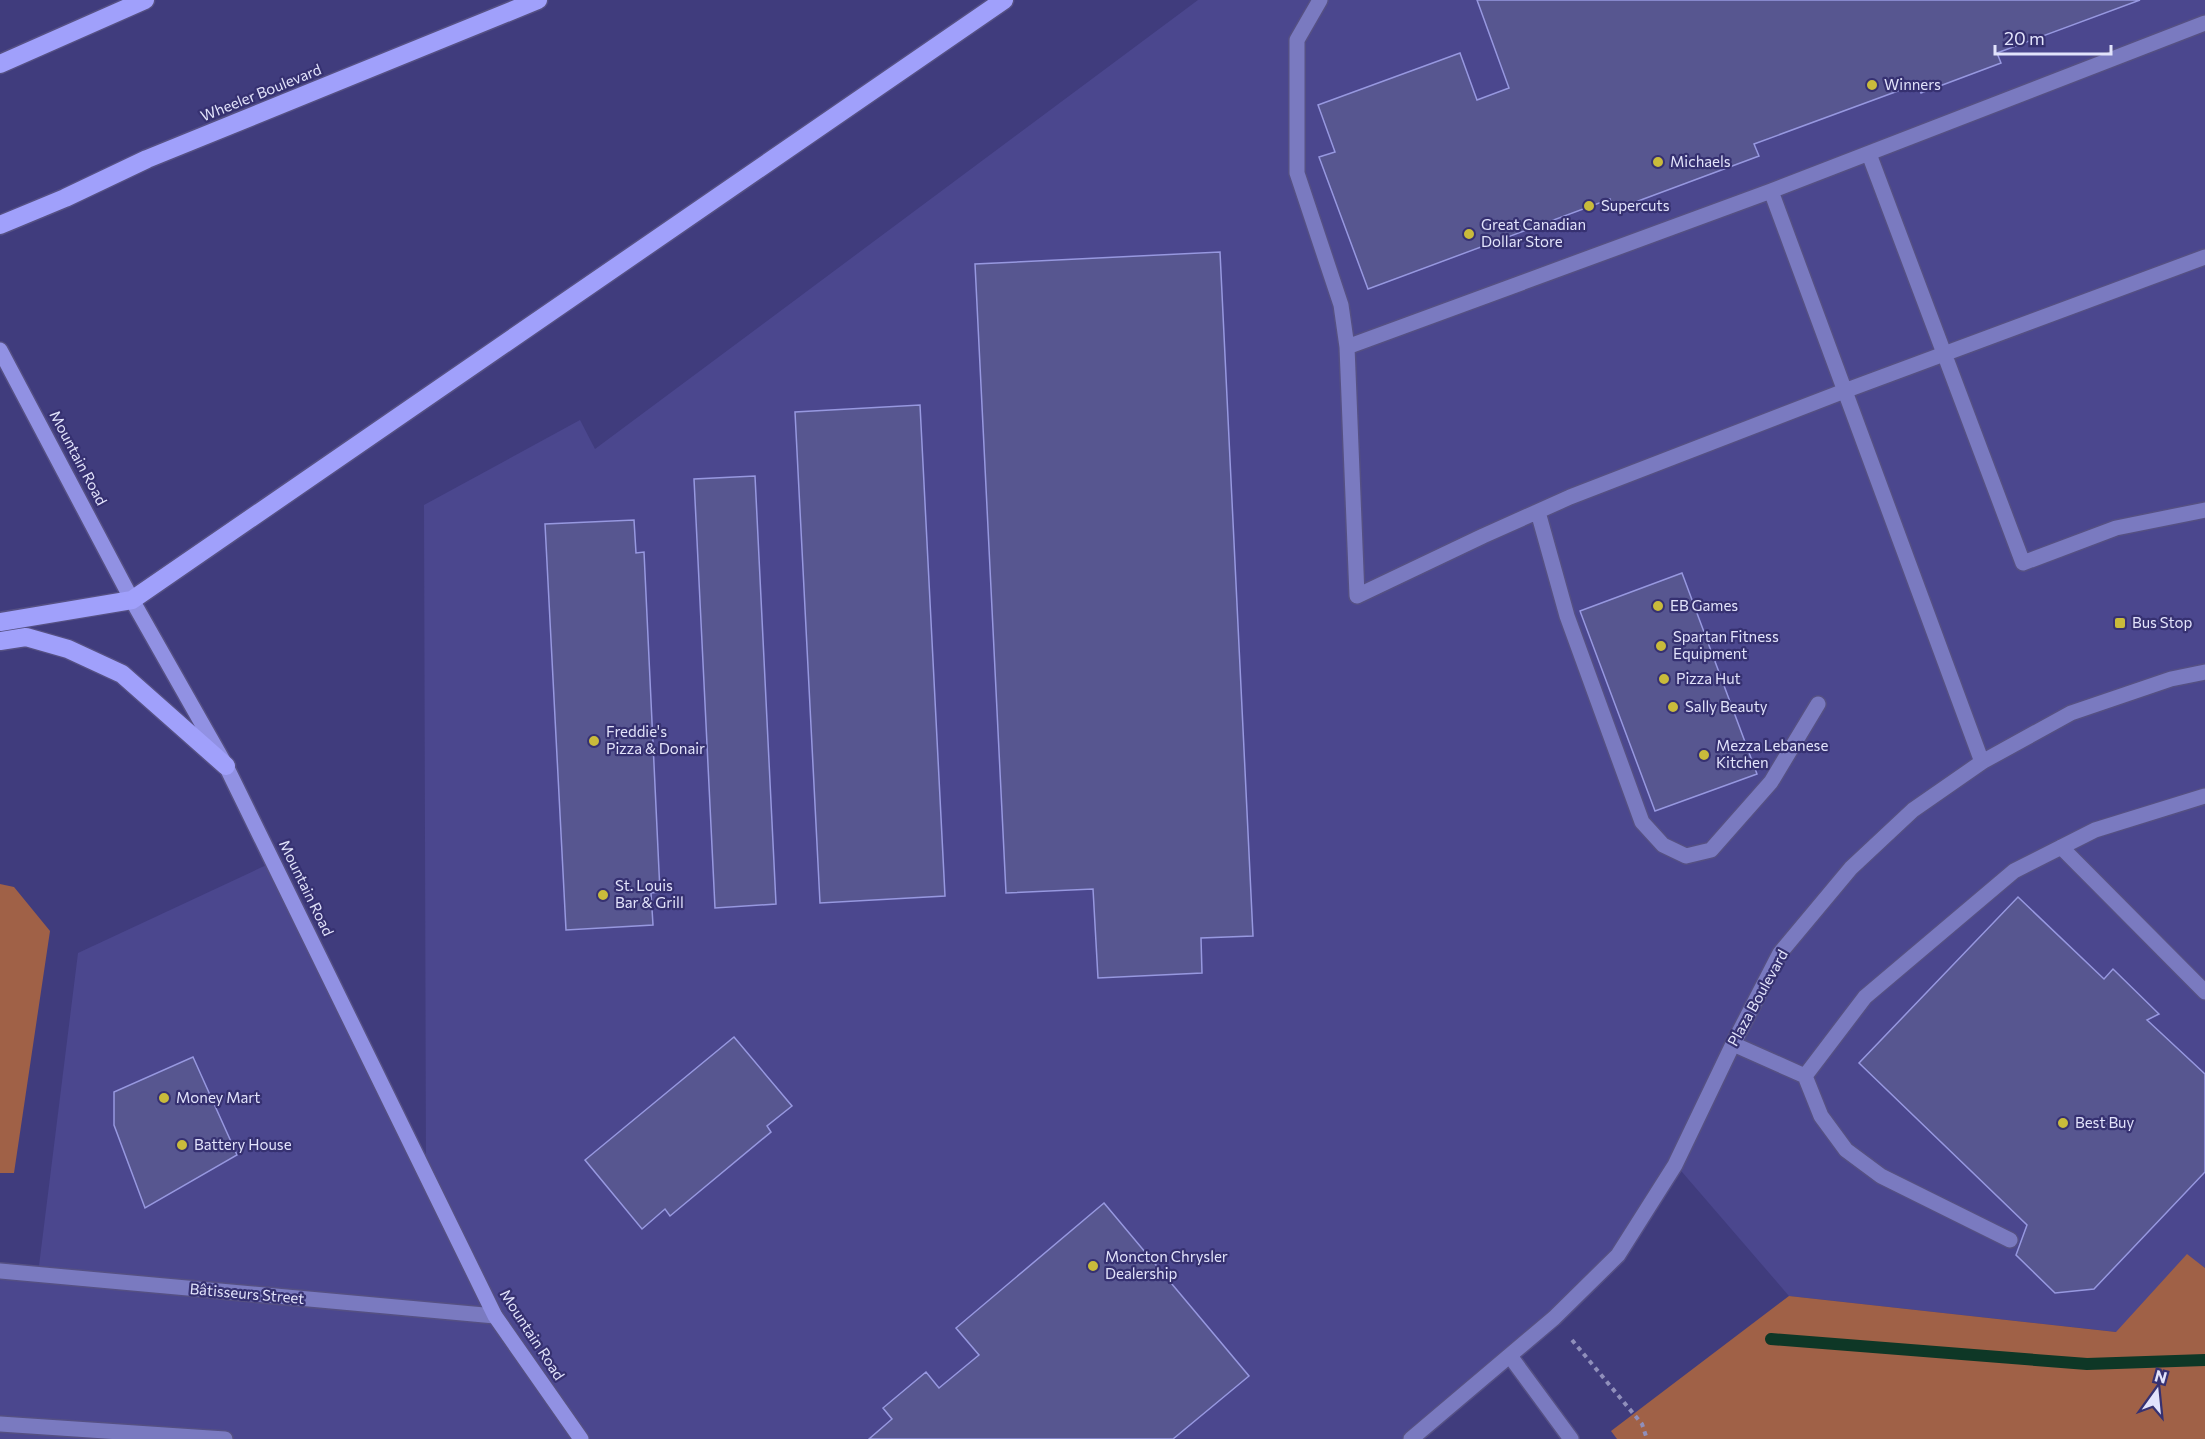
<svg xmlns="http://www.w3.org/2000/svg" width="2205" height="1439" font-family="Commissioner,sans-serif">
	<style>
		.built { fill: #4b478e }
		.forest { fill: #a06147 }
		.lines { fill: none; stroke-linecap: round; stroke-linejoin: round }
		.stream { stroke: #0e3726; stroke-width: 12 }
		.building { fill: #575690; stroke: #9798e0; stroke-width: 1.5 }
		.minor-casing { stroke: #555084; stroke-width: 18 }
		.major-casing { stroke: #555084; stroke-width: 18 }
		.highway-casing { stroke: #555084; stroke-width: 21 }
		.path { stroke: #908fbb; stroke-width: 4; stroke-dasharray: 4.5 4.5; stroke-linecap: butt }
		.minor { stroke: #7a7ac0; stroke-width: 15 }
		.major { stroke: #9191e3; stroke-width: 15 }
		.highway { stroke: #a0a0fb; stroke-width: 18 }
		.poi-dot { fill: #c9bb3b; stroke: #363171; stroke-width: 2 }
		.labels { text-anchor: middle; stroke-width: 4.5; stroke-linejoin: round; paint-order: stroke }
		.poi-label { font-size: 15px; fill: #e2e3fb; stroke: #363171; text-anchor: start }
		.street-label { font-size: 15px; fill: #e2e3fb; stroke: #363171 }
	</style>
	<rect width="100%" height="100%" fill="#403c7d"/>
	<path class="built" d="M1198 0H2205V1268L2187 1255 2117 1332 1789 1296 1676 1165 1618 1255 1411 1439H0V1271L38 1274 78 953 273 862 426 1173 424 505 580 420 595 449Z"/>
	<path class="forest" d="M0 884 14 887 50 931 14 1173H0Z
		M2187 1254 2205 1268V1439H1617L1611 1431 1789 1296 2116 1332Z"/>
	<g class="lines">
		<path class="stream" d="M1771 1339 2087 1364 2205 1360"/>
	</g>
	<path class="building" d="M1477 0H2140L1997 53 2001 63 1921 93 1917 84 1754 144 1759 156 1614 210 1610 199 1368 289 1319 157 1335 152 1318 105 1460 53 1477 100 1509 88Z
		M1220 252 1253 936 1201 938 1202 973 1098 978 1093 889 1006 893 975 264Z
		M920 405 945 896 820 903 795 412Z
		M755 476 776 904 715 908 694 479Z
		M634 520 636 553 644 552 660 892 651 893 653 925 566 930 545 524Z
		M1682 573 1757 774 1655 811 1580 611Z
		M2018 897 2104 979 2113 969 2159 1014 2147 1020 2205 1074V1172L2094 1289 2055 1293 2016 1255 2027 1225 1859 1063Z
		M734 1037 792 1106 767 1126 771 1132 670 1216 665 1209 642 1229 585 1160Z
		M193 1057 237 1155 145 1208 114 1125V1092Z
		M1104 1203 1249 1376 1173 1439H869L892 1419 883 1408 926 1372 939 1388 979 1355 956 1328Z"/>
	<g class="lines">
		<defs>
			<path id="minor" d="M1320 0 1297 40V173L1341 305 1347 347 1357 596 1483 536 1570 497 1847 390 2205 257
				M1869 154 2023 563 2116 528 2205 510
				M1771 191 1982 762
				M1347 347 1771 191 2205 23
				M1538 512 1567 616 1642 822 1663 845 1686 856 1711 850 1771 782 1818 704
				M2061 847 2205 992
				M1733 1044 1805 1076 1865 997 2014 871 2095 830 2205 796
				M1805 1076 1821 1116 1846 1150 1881 1176 2010 1240
				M0 1271 495 1316
				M1510 1356 1571 1439
				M0 1424 225 1439
				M1411 1439 1554 1318 1618 1255 1675 1165 1733 1044 1780 953 1851 868 1913 810 1982 762 2071 713 2171 679 2205 672"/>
			<path id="major" d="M0 350 132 600 226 766 495 1316 581 1439"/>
			<path id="highway" d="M0 64 145 0
				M0 225 65 198 147 159 538 0
				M0 622 132 600 1004 0
				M0 641 26 637 68 649 122 674 226 766"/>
		</defs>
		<use href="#minor" class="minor-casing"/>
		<use href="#major" class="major-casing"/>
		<use href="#highway" class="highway-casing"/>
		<path class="path" d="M1572 1340 1642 1424 1647 1439"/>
		<use href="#minor" class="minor"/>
		<use href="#major" class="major"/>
		<use href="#highway" class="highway"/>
	</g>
	<g class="poi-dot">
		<circle cx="1872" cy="85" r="6"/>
		<circle cx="1658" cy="162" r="6"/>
		<circle cx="1589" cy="206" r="6"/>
		<circle cx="1469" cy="234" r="6"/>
		<circle cx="1658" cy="606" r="6"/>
		<rect x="2114" y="617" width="12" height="12" rx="3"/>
		<circle cx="1661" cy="646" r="6"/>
		<circle cx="1664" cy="679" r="6"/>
		<circle cx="1673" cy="707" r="6"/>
		<circle cx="594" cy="741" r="6"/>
		<circle cx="1704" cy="755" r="6"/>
		<circle cx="603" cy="895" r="6"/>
		<circle cx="164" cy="1098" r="6"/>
		<circle cx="2063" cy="1123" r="6"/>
		<circle cx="182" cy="1145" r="6"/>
		<circle cx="1093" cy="1266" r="6"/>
	</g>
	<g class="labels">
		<g class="poi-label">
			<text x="1884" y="90">Winners</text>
			<text x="1670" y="167">Michaels</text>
			<text x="1601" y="211">Supercuts</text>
			<text x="1481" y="230">Great Canadian<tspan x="1481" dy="17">Dollar Store</tspan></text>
			<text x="1670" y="611">EB Games</text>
			<text x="2132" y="628">Bus Stop</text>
			<text x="1673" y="642">Spartan Fitness<tspan x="1673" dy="17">Equipment</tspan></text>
			<text x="1676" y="684">Pizza Hut</text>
			<text x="1685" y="712">Sally Beauty</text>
			<text x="606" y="737">Freddie's<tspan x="606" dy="17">Pizza &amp; Donair</tspan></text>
			<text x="1716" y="751">Mezza Lebanese<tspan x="1716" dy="17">Kitchen</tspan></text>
			<text x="615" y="891">St. Louis<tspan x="615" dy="17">Bar &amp; Grill</tspan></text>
			<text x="176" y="1103">Money Mart</text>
			<text x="2075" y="1128">Best Buy</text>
			<text x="194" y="1150">Battery House</text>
			<text x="1105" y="1262">Moncton Chrysler<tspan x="1105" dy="17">Dealership</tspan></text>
		</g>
		<g class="street-label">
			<text transform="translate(261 93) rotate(-22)" y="5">Wheeler Boulevard</text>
			<text transform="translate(78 458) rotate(62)" y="5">Mountain Road</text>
			<text transform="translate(306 888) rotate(64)" y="5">Mountain Road</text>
			<text transform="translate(1758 998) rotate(-61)" y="5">Plaza Boulevard</text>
			<text transform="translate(247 1294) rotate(5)" y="5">Bâtisseurs Street</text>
			<text transform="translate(532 1335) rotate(57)" y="5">Mountain Road</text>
		</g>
	</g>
	<g transform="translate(2157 1391) rotate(15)" stroke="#363171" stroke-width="4.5" paint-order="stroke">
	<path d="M0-4.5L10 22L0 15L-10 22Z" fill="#e2e3fb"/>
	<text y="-9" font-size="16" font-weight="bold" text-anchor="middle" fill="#e2e3fb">N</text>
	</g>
	<path d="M1995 45v9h116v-9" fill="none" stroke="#e2e3fb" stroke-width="3"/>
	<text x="2004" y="45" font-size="18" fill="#e2e3fb" stroke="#363171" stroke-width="4.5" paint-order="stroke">20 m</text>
</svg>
